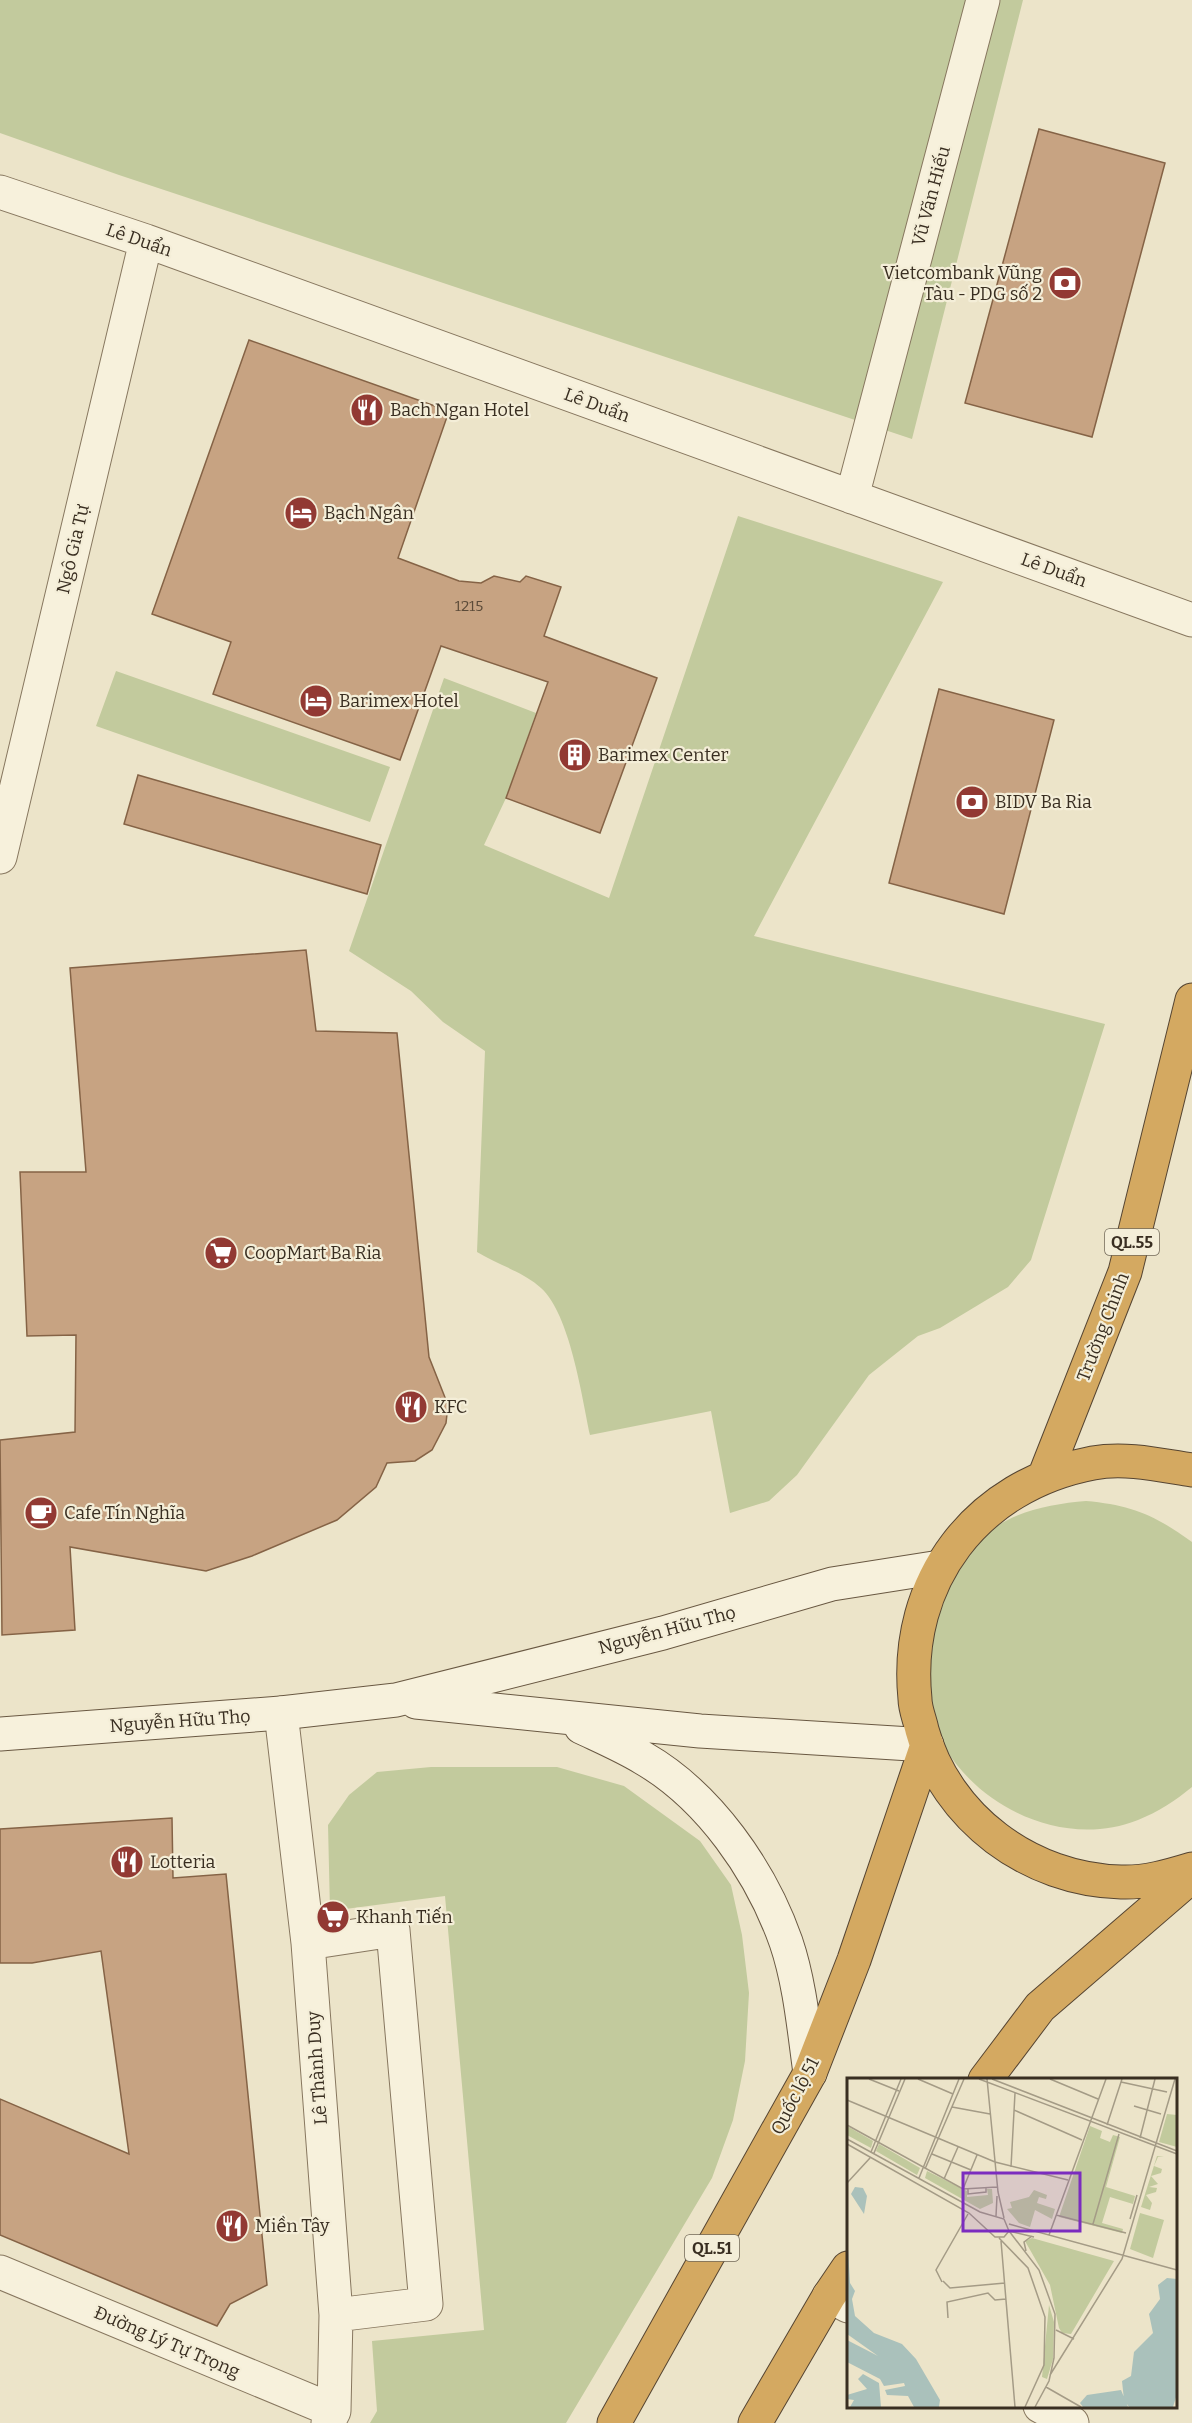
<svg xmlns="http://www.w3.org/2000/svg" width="1192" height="2423" font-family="Bitter,serif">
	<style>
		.green { fill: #c2ca9d }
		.building { fill: #c7a382; stroke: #856346; stroke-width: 1.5 }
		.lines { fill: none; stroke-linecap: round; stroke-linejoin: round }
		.street-casing { stroke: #87775f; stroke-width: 35 }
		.secondary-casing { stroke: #695842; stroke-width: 35 }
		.highway-casing { stroke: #564532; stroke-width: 35 }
		.street { stroke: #f7f1dc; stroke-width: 33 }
		.secondary { stroke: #f7f1dc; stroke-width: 33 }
		.highway { stroke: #d4a961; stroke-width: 33 }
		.labels { text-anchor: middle; stroke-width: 4.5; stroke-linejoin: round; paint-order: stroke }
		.number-label { font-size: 15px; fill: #5c4b39 }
		.shield { fill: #f4eed8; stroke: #716858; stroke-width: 1.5 }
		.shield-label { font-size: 16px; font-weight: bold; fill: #392e21 }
		.street-label { font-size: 18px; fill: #392e21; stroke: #f4eed8 }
		.poi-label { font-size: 18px; fill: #392e21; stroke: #f4eed8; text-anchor: start }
		.inset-road { fill: none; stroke: #a49b86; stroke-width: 1.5 }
		.view { fill: #7b2cbf; fill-opacity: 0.15; stroke: #7b2cbf; stroke-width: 3 }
		.inset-edge { fill: none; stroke: #392e21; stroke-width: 3 }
	</style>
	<rect width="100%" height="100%" fill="#ece4c9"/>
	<path class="green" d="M0 0H1023L912 439 119 175 0 133Z
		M738 516 943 582 754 936 1105 1024 1031 1260 1008 1287 940 1328 918 1336 869 1375 797 1475 769 1501 730 1513 711 1411 590 1435C582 1397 570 1314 541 1288 522 1271 498 1265 477 1252L485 1051 443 1022 411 991 349 951 444 678 536 713 506 798 484 845 609 898Z
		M116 671 390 767 370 822 96 726Z
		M1086 1501C1131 1505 1155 1515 1192 1542V1787C1175 1801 1158 1812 1138 1820 1052 1854 949 1793 927 1706 924 1692 928 1674 929 1660 930 1645 928 1625 932 1610 935 1599 948 1586 954 1576 962 1565 969 1552 977 1542 1005 1513 1048 1504 1086 1501Z
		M431 1767H557L624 1786 700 1841 731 1885 742 1935 749 1993 745 2061 733 2120 712 2178 566 2423H370L377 2411 372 2341 484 2330 445 1896 330 1911 328 1825 349 1795 377 1772Z"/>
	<path class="building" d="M1039 129 1165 163 1092 437 965 403Z
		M249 340 449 411 398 558 459 581 481 583 494 576 520 582 526 576 561 587 544 636 657 678 600 833 506 798 548 682 441 646 400 760 213 694 231 642 152 614Z
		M939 689 1054 720 1004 914 889 883Z
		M138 775 381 845 367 894 124 824Z
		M306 950 316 1031 397 1033 429 1357 448 1405 446 1423 432 1450 415 1461 387 1463 376 1487 337 1520 252 1556 206 1571 70 1547 75 1630 2 1635 0 1440 75 1432 76 1335 27 1336 20 1172H86L70 968Z
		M172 1818 173 1878 226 1874 267 2285 230 2304 217 2326 0 2235V2099L129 2154 101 1951 32 1963H0V1829Z"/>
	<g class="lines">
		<defs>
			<path id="street" d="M0 192 146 241 1192 620
				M852 497 983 0
				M0 857 146 241
				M281 1713 308 1943 336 2315 334 2411 328 2423
				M308 1943 393 1930 426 2304 336 2315
				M0 2272 334 2411
				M829 2296 848 2306
				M1040 2406 1072 2423"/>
			<path id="secondary" d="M416 1702 700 1731 927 1745
				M581 1727C602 1737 623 1746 643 1758 709 1796 761 1871 786 1942 800 1983 804 2030 810 2073
				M0 1734 281 1713 396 1700 663 1633 832 1584 940 1567"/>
			<path id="highway" d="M1192 1470C1160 1465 1125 1457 1093 1463 977 1485 903 1581 915 1699 915 1709 920 1720 922 1730 946 1818 1030 1880 1121 1882 1145 1883 1169 1876 1192 1869
				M1045 1475 1125 1272 1192 1000
				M985 2080 1040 2007 1192 1876
				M614 2423 810 2073 854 1960 927 1745
				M755 2423 829 2296 848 2268"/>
		</defs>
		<use href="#street" class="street-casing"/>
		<use href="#secondary" class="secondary-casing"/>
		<use href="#highway" class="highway-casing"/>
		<use href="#street" class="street"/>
		<use href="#secondary" class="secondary"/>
		<use href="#highway" class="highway"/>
	</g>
	<defs>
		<symbol id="bank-disc" viewBox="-11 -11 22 22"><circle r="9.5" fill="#923933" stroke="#f4eed8"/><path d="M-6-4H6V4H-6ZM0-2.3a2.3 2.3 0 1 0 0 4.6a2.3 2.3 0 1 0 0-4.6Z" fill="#fff"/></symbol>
		<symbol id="restaurant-disc" viewBox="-11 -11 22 22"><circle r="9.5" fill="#923933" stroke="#f4eed8"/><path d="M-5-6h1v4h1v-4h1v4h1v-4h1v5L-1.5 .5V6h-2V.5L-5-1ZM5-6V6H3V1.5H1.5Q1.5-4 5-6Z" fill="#fff"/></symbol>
		<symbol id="hotel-disc" viewBox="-11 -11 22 22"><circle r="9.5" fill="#923933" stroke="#f4eed8"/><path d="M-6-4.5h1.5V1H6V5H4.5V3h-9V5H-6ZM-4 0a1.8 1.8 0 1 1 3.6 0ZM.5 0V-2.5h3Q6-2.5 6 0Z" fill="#fff"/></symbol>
		<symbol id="building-disc" viewBox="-11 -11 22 22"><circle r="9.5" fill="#923933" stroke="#f4eed8"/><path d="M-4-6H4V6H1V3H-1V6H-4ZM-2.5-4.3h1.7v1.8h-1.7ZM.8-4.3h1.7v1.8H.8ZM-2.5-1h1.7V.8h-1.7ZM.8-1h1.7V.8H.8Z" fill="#fff"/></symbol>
		<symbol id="supermarket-disc" viewBox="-11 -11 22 22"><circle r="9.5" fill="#923933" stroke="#f4eed8"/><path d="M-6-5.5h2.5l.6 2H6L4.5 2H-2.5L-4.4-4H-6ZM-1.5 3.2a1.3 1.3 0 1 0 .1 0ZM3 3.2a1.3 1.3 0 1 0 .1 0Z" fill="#fff"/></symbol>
		<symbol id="cafe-disc" viewBox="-11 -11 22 22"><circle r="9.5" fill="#923933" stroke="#f4eed8"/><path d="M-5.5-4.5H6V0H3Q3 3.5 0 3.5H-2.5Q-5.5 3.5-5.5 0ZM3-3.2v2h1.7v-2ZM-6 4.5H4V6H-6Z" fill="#fff"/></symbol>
	</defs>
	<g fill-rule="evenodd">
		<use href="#bank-disc" x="1046" y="264" width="38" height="38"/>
		<use href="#restaurant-disc" x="348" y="391" width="38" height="38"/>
		<use href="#hotel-disc" x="282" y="494" width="38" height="38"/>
		<use href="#hotel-disc" x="297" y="682" width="38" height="38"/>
		<use href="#building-disc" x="556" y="736" width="38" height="38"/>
		<use href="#bank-disc" x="953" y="783" width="38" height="38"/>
		<use href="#supermarket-disc" x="202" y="1234" width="38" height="38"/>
		<use href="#restaurant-disc" x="392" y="1388" width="38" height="38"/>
		<use href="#cafe-disc" x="22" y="1494" width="38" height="38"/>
		<use href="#restaurant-disc" x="108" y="1843" width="38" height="38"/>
		<use href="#supermarket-disc" x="314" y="1898" width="38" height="38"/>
		<use href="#restaurant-disc" x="213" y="2207" width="38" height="38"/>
	</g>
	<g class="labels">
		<g class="number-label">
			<text x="469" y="611">1215</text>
		</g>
		<g class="shield">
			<rect x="1105" y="1229" width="54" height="26" rx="4.5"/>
			<rect x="685" y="2235" width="54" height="26" rx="4.5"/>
		</g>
		<g class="shield-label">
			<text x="1132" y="1248">QL.55</text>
			<text x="712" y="2254">QL.51</text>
		</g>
		<g class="street-label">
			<text transform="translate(931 196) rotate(-75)" y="6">Vũ Văn Hiếu</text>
			<text transform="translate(139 240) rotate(19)" y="6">Lê Duẩn</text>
			<text transform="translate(597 405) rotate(20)" y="6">Lê Duẩn</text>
			<text transform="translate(73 549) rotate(-77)" y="6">Ngô Gia Tự</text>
			<text transform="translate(1054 570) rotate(20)" y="6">Lê Duẩn</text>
			<text transform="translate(1103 1327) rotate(-69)" y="6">Trường Chinh</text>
			<text transform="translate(667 1630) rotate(-15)" y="6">Nguyễn Hữu Thọ</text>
			<text transform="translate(180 1721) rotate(-4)" y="6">Nguyễn Hữu Thọ</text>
			<text transform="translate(317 2068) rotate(-94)" y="6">Lê Thành Duy</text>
			<text transform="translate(795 2096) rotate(-63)" y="6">Quốc lộ 51</text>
			<text transform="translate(167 2342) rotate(23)" y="6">Đường Lý Tự Trọng</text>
		</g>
		<g class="poi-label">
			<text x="1042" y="279" text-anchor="end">Vietcombank Vũng<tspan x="1042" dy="21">Tàu - PDG số 2</tspan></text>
			<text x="390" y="416">Bach Ngan Hotel</text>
			<text x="324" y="519">Bạch Ngân</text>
			<text x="339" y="707">Barimex Hotel</text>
			<text x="598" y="761">Barimex Center</text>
			<text x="995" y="808">BIDV Ba Ria</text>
			<text x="244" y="1259">CoopMart Ba Ria</text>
			<text x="434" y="1413">KFC</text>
			<text x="64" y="1519">Cafe Tín Nghĩa</text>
			<text x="150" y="1868">Lotteria</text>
			<text x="356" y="1923">Khanh Tiến</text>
			<text x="255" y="2232">Miền Tây</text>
		</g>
	</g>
	<g transform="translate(847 2078)">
		<rect width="330" height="330" fill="#ece4c9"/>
		<path d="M320 36 330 37V69L312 64ZM0 48 26 63 24 70 0 57ZM243 48 255 53 253 60 263 64 266 57 273 59 259 109 288 118 286 126 263 119 255 145 276 151 275 155 212 139ZM32 66 73 90 70 97 29 73ZM310 78 317 79H311L307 88 315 91 314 95 304 98 311 106 302 109 310 110 309 114 299 117 305 125 303 132 294 129ZM80 93 120 113V119L141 117 140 111H145L146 125 133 131 78 100ZM187 112 200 117 199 121 192 119 190 125 208 131 205 141 188 132 183 149 172 145 160 131 165 130 163 124 182 119ZM293 135 317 142 306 180 283 171ZM185 160 267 183 224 256 215 255 212 250 203 207 178 163ZM202 227 207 244 206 281 200 301 195 299Z" fill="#c2ca9d"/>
		<path d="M8 109 16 110 20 118 17 136 4 116ZM0 155 3 205 8 213 5 221 8 238 27 255 55 266 69 281 93 322 92 329H67L61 318 40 317 38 312 58 308 57 305 37 308 33 301 0 284V262L31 278 0 256ZM320 200 330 201V316L326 329H282L277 322 275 303 284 298 287 274 306 255 302 236 313 221 311 207ZM16 296 32 305 34 329H3L7 322 0 321V317L20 311 11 301ZM274 312 281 329H236L233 325 240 317Z" fill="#aac1bb"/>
		<path class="inset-road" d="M22 1 52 13M71 1 106 16M132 1 330 76M140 1 151 114 157 140M145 1 330 73M203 1 251 21M274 4 320 14M0 22 148 84 221 102M287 28 314 36M105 29 143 36M167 32 235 62M0 47 116 111 150 109M260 47 275 1M293 60 308 1M0 61 133 134 157 141 162 153 157 159H148L122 135 0 66M24 74 54 1M27 75 58 1M85 76 124 92M164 89 168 15M78 91 117 1M72 100 112 1M97 101 111 69M0 105 23 80M116 111 130 77M121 111V116L139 114V110M209 137 279 155M149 138 150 118M283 141 290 117M162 146 330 192M246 146 272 56M162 153 192 192 208 236 207 280 202 303 188 329M162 153 187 159M202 157 259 1M152 160 181 190 198 239 197 287 178 329M154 163 168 329M179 173 177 164 185 158M96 203 103 210 158 205M95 204 89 192 121 136M101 240 100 224 141 215 148 222 159 221M209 252 227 261M203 297 275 181 328 1M199 309 234 329"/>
		<path class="view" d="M116 95H233V153H116Z"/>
		<rect width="330" height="330" class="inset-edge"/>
	</g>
</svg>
